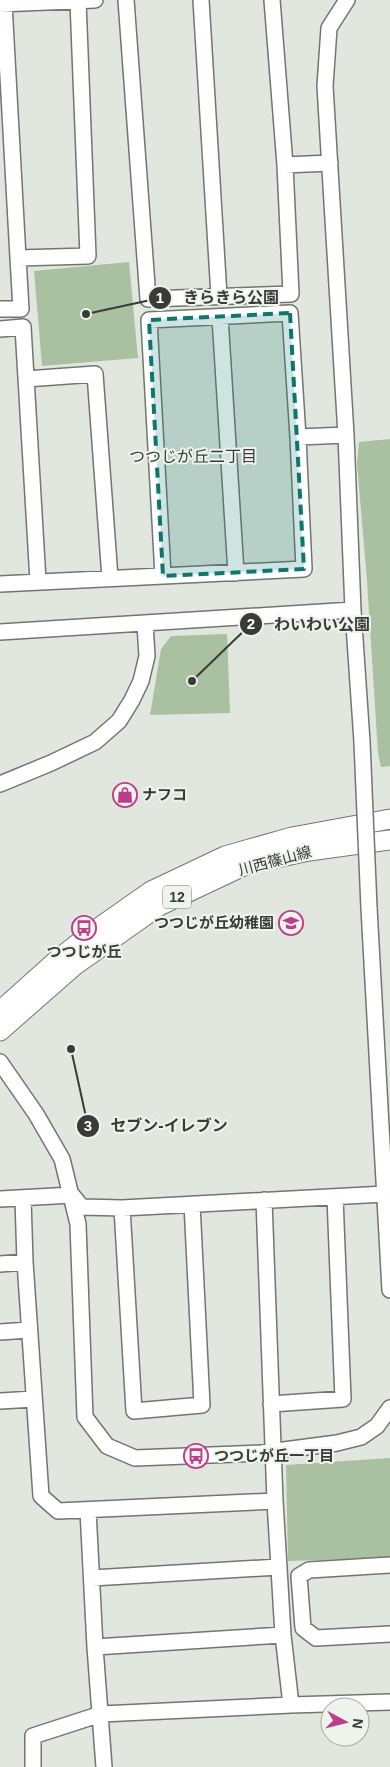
<svg xmlns="http://www.w3.org/2000/svg" width="390" height="1767" font-family="Helvetica,'Noto Sans JP',sans-serif">
	<style>
		.green { fill: #a9c1a0 }
		.lines { fill: none; stroke-linecap: round; stroke-linejoin: round }
		.minor-casing { stroke: #71766f; stroke-width: 18 }
		.major-casing { stroke: #71766f; stroke-width: 21 }
		.minor { stroke: #fff; stroke-width: 15 }
		.major { stroke: #fff; stroke-width: 19 }
		.minor-bridge-casing { stroke: #71766f; stroke-width: 18; stroke-linecap: butt }
		.minor-bridge { stroke: #fff; stroke-width: 15 }
		.marked { fill: #0f766e; fill-opacity: 0.2; stroke: #0f766e; stroke-width: 4; stroke-dasharray: 10 6; stroke-linejoin: round }
		.labels { text-anchor: middle; stroke-width: 4; stroke-linejoin: round; paint-order: stroke }
		.shield { fill: #eef4ec; stroke: #6f726e; stroke-width: 1 }
		.shield-label { font-size: 14px; font-weight: bold; fill: #383b38 }
		.poi-label { font-size: 15px; font-weight: bold; fill: #383b38; stroke: #eef4ec; text-anchor: start }
		.street-label { font-size: 15px; fill: #383b38; stroke: #eef4ec }
		.neighbourhood-label { font-size: 16px; fill: #383b38; stroke: #eef4ec }
		.leader { fill: none; stroke: #383b38; stroke-width: 2 }
		.callout-dot { fill: #383b38; stroke: #eef4ec; stroke-width: 2 }
		.mark-label { font-size: 15px; text-anchor: middle; font-weight: bold; fill: #fff }
		.callout-label { font-size: 16px; text-anchor: middle; font-weight: bold; fill: #383b38; stroke: #eef4ec; stroke-width: 4; stroke-linejoin: round; paint-order: stroke }
	</style>
	<rect width="100%" height="100%" fill="#e1e7de"/>
	<path class="green" d="M129 262 138 358 42 366 34 271Z
		M390 439V766L381 767 378 753 367 581 357 463 359 442Z
		M227 634 230 713 150 715 161 649 171 636Z
		M390 1458V1558L288 1561 286 1465Z"/>
	<g class="lines">
		<defs>
			<path id="minor" d="M126 0 148 299 291 294 285 165 272 0
				M201 0 219 296
				M347 0 329 28 325 86 346 435 353 610 362 742
				M0 4 95 0
				M4 4 18 258 88 256 78 1
				M285 165 330 163
				M0 309H21L18 258
				M220 317 236 573
				M0 329 23 327 38 581
				M26 379 95 374 110 578
				M298 437 346 435
				M0 584 304 569 298 437 290 313 149 320 163 576
				M0 632 353 610
				M0 784 51 763 95 742 119 721 132 700 141 681 147 656 145 624
				M369 908 390 1290
				M0 1062 36 1114 62 1159 78 1224 85 1417 107 1446 135 1458 261 1453 337 1443 361 1437 377 1426 390 1408
				M0 1199 72 1195 82 1207 122 1208 385 1194
				M23 1199 25 1262
				M122 1208 134 1411 202 1405 192 1204
				M0 1264 25 1262 41 1496 58 1511 275 1501 264 1200
				M0 1332 29 1330
				M0 1401 34 1399
				M271 1404 343 1399 335 1197
				M88 1510 95 1647 104 1767
				M390 1565 309 1570 299 1576 303 1628 316 1638 390 1634
				M92 1578 278 1567
				M95 1647 283 1635
				M291 1705 390 1702
				M33 1767V1736L101 1714 291 1705 283 1635 275 1501"/>
			<path id="major" d="M0 1011 58 959 94 931 151 891 225 856 292 837 390 819
				M0 1031 74 966 159 906 248 864 309 851 390 840"/>
		</defs>
		<use href="#minor" class="minor-casing"/>
		<use href="#major" class="major-casing"/>
		<use href="#minor" class="minor"/>
		<use href="#major" class="major"/>
		<defs>
			<path id="minor-bridge" d="M362 742 369 908"/>
		</defs>
		<use href="#minor-bridge" class="minor-bridge-casing"/>
		<use href="#minor-bridge" class="minor-bridge"/>
	</g>
	<path class="marked" d="M290 313 304 569 163 576 149 320Z"/>
	<defs>
		<symbol id="shop-ring" viewBox="-11 -11 22 22"><circle r="9.5" fill="#eef4ec" stroke="#bc3d8a" stroke-width="1.5"/><path d="M-5-2.5h2.3a2.7 3.5 0 0 1 5.4 0H5L5.5 6h-11ZM-1.5-2.5h3a1.5 2.3 0 0 0-3 0Z" fill="#bc3d8a"/></symbol>
		<symbol id="school-ring" viewBox="-11 -11 22 22"><circle r="9.5" fill="#eef4ec" stroke="#bc3d8a" stroke-width="1.5"/><path d="M0-5L7-2L0 1L-7-2ZM-4 1L0 2.5L4 1V4Q0 6-4 4Z" fill="#bc3d8a"/></symbol>
		<symbol id="bus-ring" viewBox="-11 -11 22 22"><circle r="9.5" fill="#eef4ec" stroke="#bc3d8a" stroke-width="1.5"/><path d="M-5-6H5V4H4V6H2V4H-2V6H-4V4H-5ZM-3.5-4V0h7V-4ZM-3.5 1.2v1.5H-2V1.2ZM2 1.2v1.5H3.5V1.2Z" fill="#bc3d8a"/></symbol>
	</defs>
	<g fill-rule="evenodd">
		<use href="#shop-ring" x="111" y="781" width="28" height="28"/>
		<use href="#school-ring" x="277" y="909" width="28" height="28"/>
		<use href="#bus-ring" x="70" y="914" width="28" height="28"/>
		<use href="#bus-ring" x="182" y="1442" width="28" height="28"/>
	</g>
	<g class="labels">
		<rect class="shield" x="163" y="885.5" width="28" height="23" rx="4"/>
		<g class="shield-label">
			<text x="177" y="902">12</text>
		</g>
		<g class="poi-label">
			<text x="142" y="800">ナフコ</text>
			<text x="274" y="928" text-anchor="end">つつじが丘幼稚園</text>
			<text x="84" y="957" text-anchor="middle">つつじが丘</text>
			<text x="214" y="1461">つつじが丘一丁目</text>
		</g>
		<g class="street-label">
			<text transform="translate(275 861) rotate(-15)" y="5">川西篠山線</text>
		</g>
		<g class="neighbourhood-label">
			<text x="193" y="462">つつじが丘二丁目</text>
		</g>
	</g>
	<path class="leader" d="M86 314L160 298M192 681L251 624M71 1049L88 1126"/>
	<g class="callout-dot">
		<circle cx="86" cy="314" r="5"/>
		<circle cx="192" cy="681" r="5"/>
		<circle cx="71" cy="1049" r="5"/>
		<circle cx="160" cy="298" r="12"/>
		<circle cx="251" cy="624" r="12"/>
		<circle cx="88" cy="1126" r="12"/>
	</g>
	<g class="mark-label">
		<text x="160" y="303">1</text>
		<text x="251" y="629">2</text>
		<text x="88" y="1131">3</text>
	</g>
	<g class="callout-label">
		<text x="231" y="303">きらきら公園</text>
		<text x="322" y="630">わいわい公園</text>
		<text x="169" y="1131">セブン-イレブン</text>
	</g>
	<g transform="translate(345 1722) rotate(97)"><circle r="24" fill="#eef4ec" stroke="#a5aaa4"/>
	<path d="M0-4L9 19L0 12L-9 19Z" fill="#bc3d8a"/>
	<text y="-8" font-size="14" font-weight="bold" text-anchor="middle" fill="#383b38">N</text>
	</g>
</svg>
